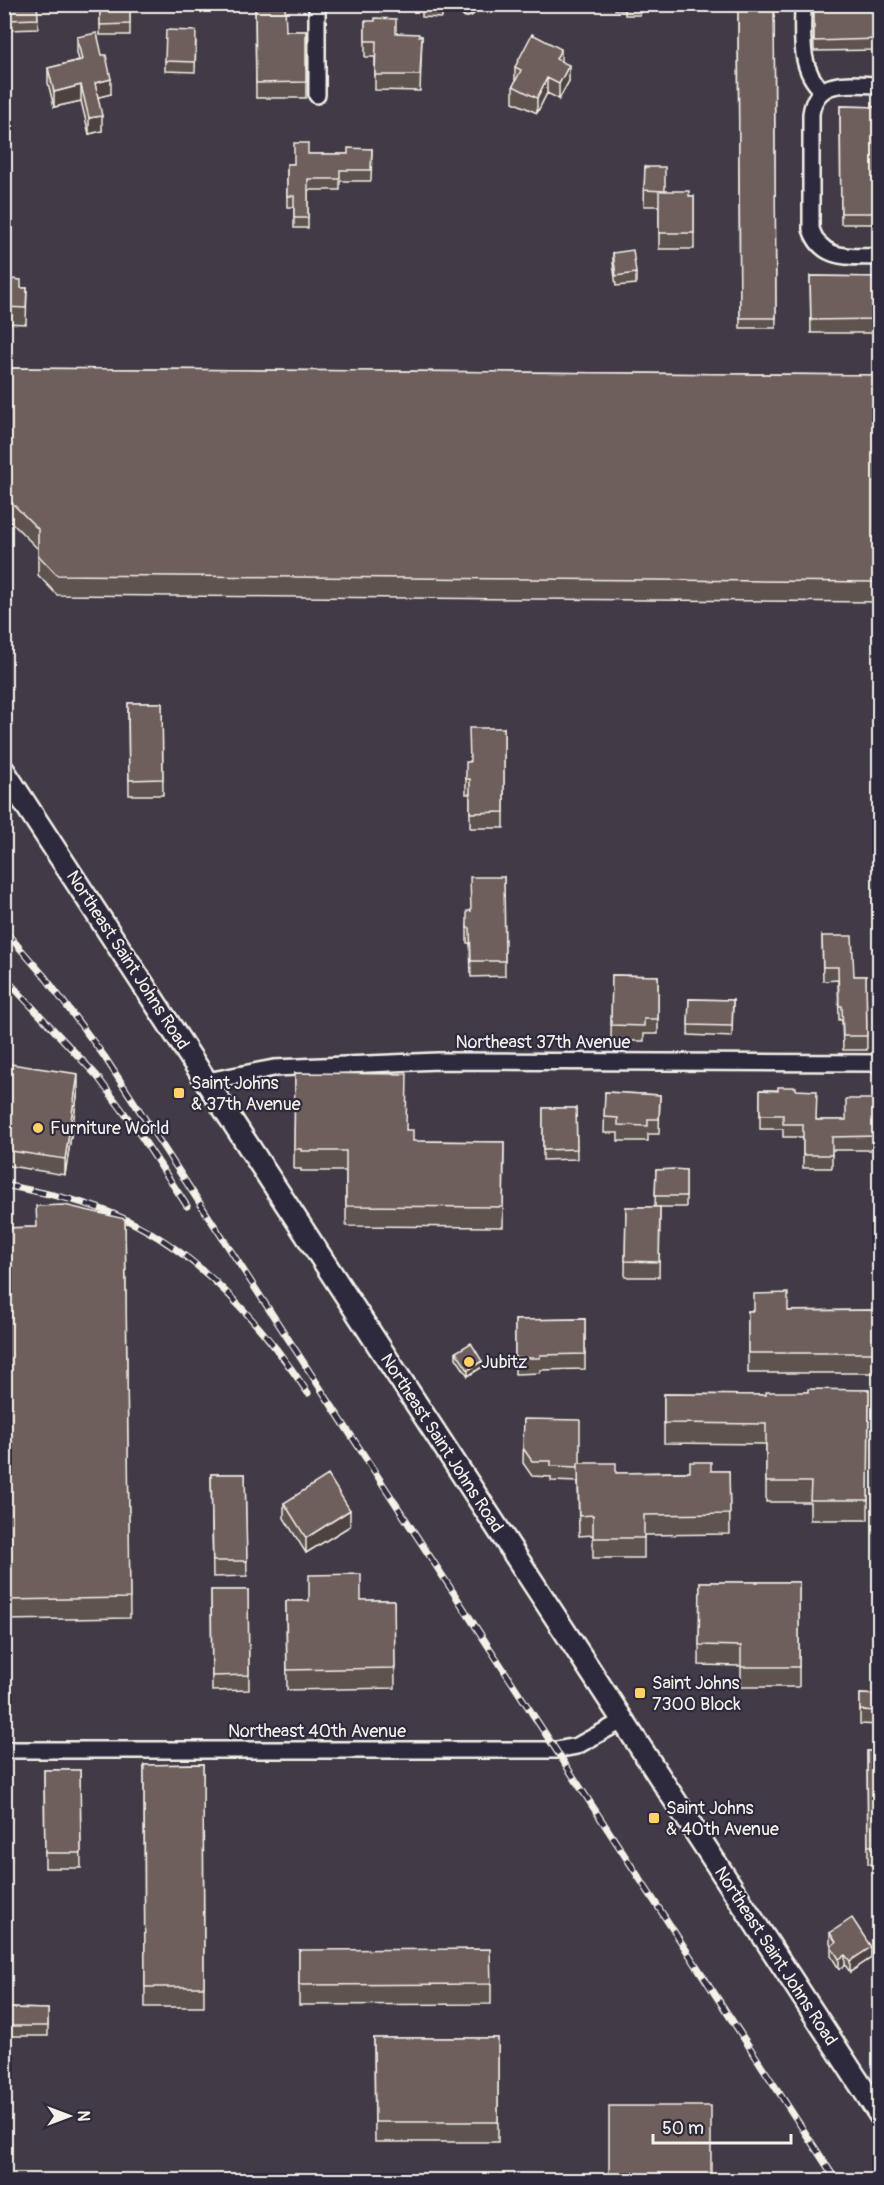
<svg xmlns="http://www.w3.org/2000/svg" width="884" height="2185" font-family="Pangolin,sans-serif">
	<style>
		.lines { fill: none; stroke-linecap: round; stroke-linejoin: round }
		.street-casing { stroke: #f4f1e8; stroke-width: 20 }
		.secondary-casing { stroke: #f4f1e8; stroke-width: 26 }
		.street { stroke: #2f2a3d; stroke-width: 15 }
		.secondary { stroke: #2f2a3d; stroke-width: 21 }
		.rail-casing { stroke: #f4f1e8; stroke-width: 7 }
		.rail { stroke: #2f2a3d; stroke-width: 4.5; stroke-dasharray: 14; stroke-linecap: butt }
		.wall { fill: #5f524f; stroke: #f4f1e8; stroke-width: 1.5 }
		.shaded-wall { fill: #4d4240; stroke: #f4f1e8; stroke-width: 1.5 }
		.building { fill: #6e5f5c; stroke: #f4f1e8; stroke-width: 1.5 }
		.poi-dot { fill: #ffd166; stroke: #2f2a3d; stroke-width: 2 }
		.labels { text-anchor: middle; stroke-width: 4.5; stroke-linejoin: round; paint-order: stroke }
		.street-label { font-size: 18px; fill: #f4f1e8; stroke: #2f2a3d }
		.poi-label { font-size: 18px; fill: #f4f1e8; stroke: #2f2a3d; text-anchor: start }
	</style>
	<rect width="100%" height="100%" fill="#423a46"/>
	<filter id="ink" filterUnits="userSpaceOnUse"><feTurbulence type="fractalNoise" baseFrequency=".0167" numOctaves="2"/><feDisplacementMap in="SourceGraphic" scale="12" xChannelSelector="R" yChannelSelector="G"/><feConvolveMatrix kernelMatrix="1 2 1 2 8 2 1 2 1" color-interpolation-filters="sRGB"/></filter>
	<g filter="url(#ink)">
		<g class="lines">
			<defs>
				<path id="street" d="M467 4V8
					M803 4C803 34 798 69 822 90
					M880 85C851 85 816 76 811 114V229C822 262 851 256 880 257
					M317 95V4
					M207 1081 274 1068 438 1061 880 1063
					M4 1750H556L577 1746 622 1721"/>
				<path id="secondary" d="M4 771 880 2115"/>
			</defs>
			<use href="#street" class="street-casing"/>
			<use href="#secondary" class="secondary-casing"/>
			<use href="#street" class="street"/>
			<use href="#secondary" class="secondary"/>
			<defs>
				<path id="rail" d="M4 930 45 977 104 1056 836 2180
					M4 977 97 1076 139 1133 187 1206
					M4 1185C40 1192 77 1199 111 1213 195 1247 259 1320 308 1393"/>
			</defs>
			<use href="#rail" class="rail-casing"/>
			<use href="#rail" class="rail"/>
		</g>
		<path class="wall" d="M7 4H37L38 29 8 30Z
			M100 4H130V35H100Z
			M255 4 286 31H306V98H256Z
			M442 4V18L422 17V7Z
			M615 4H640V15H625V10H615Z
			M738 4H774L776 328H740Z
			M813 4H879V50L814 51Z
			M365 21 396 33 422 36 420 91 375 90V57H365Z
			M77 37 111 94 98 97 102 131 89 134 81 101 54 107 48 83V68L79 60 77 53Z
			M196 42 195 72 165 71V61Z
			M561 62 569 81 559 99 547 93 537 113 513 102V86L515 83V67Z
			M840 106 879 107V224H841Z
			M372 149 371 181H340V190H308V228H294V207H287V164H294L308 154H348Z
			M645 167 665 191 689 196H694V249H659V206H644Z
			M613 253 636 273V284L616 286 613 263Z
			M4 274 21 288H27L26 324 4 323Z
			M810 276 879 277V333H811Z
			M4 368 879 375V602L57 595 38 575V549L4 515Z
			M128 703H162L163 795H129Z
			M504 728V828H470V794H466V777L470 762Z
			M504 877 505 976 471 977 470 943H467V926L470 911Z
			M822 936 854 976H866L867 1050H843L842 1020H839L838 980 823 981Z
			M612 975 658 976V1034H644V1041H611Z
			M689 999 733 1000 732 1037 688 1035Z
			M4 1063 78 1090 65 1175 4 1165Z
			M295 1073 407 1130 413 1141 504 1142 503 1227 346 1226V1171H301V1169H294Z
			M760 1090H796L817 1120H846L879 1099V1143H878V1150H832V1168H803V1137H783V1129H760Z
			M605 1092 660 1095 659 1134H648V1141H618V1133H604Z
			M543 1108H576L577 1159 543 1160Z
			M656 1170H686V1207H655Z
			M626 1207H660L659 1277H625Z
			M125 1219 130 1618 4 1620V1228L36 1227Z
			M879 1310V1373H748V1311Z
			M585 1319V1369L540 1370V1373L515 1374V1320Z
			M456 1352 482 1367 468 1376 456 1358Z
			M869 1390 868 1520H810V1502H766V1444L664 1443V1394L766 1395 808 1392Z
			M524 1419 580 1463 616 1473 729 1471 730 1534 644 1535V1558H593V1535L579 1536 578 1482 551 1481V1477L532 1476 523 1463Z
			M211 1474H245L247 1576 213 1577Z
			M284 1503 350 1526 306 1553 284 1518Z
			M700 1582H799V1687H741V1666L699 1665Z
			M211 1590H248L249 1690 212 1691Z
			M394 1600 395 1688 287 1690 286 1601Z
			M860 1694 879 1695V1725L860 1724Z
			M867 1751H879V1864H868Z
			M203 1764 204 2007H145L144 1765Z
			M44 1770H80L81 1868H45Z
			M830 1933 871 1958 850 1972 845 1965 839 1969 831 1956V1945L830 1943Z
			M299 1950 491 1984V2004L299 2005Z
			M8 2008 48 2009V2036H8Z
			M374 2038H498V2142H375Z"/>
		<path class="shaded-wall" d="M561 49V64L556 59Z
			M569 65V81L559 99V84Z
			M547 78V93L537 113V98Z
			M111 79V94L95 98V83Z
			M81 85V101L54 107V92Z
			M102 116V131L89 134V118Z
			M78 1074V1090L65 1175V1159Z
			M482 1361V1367L468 1376V1370Z
			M350 1510V1526L306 1553V1538Z
			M871 1947V1958L850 1972V1961Z
			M845 1955V1965L839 1969V1959Z"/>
		<path class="building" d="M7 4H37L38 19 8 20Z
			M100 4H130V24L100 25Z
			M255 4H285L286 31H306V82L256 83Z
			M422 4H442V8L422 7Z
			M738 4H774L776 318H740Z
			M814 4H879V39L814 41Z
			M375 18 396 19V33L419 34V36H422L420 75H375L376 41H365V21H375Z
			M166 30 196 31 195 62 165 61Z
			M97 33 102 55H106L111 79 95 83 102 116 89 118 81 85 54 92 48 68 82 60 77 37Z
			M532 34 561 49 556 59 569 65 559 84 547 78 537 98 513 86 521 70 515 67Z
			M840 106 879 107V213H841Z
			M294 143H308V154H348V148L372 149 371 170H340V179H308V218H294V196H287V164H294Z
			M645 167H665V191L644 190Z
			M659 191H689V196H694V233H659Z
			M633 250 636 273 616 276 613 253Z
			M4 274H11V279L21 280V288H27L26 308 4 307Z
			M810 276 879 277V319L811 320Z
			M4 368 879 375V582L57 575 38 555V529L4 495Z
			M128 703H162L163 779 129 780Z
			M469 728H504V812L470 813V779H466V762H470Z
			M470 877H504L505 961H471L470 928H467V911H471Z
			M822 936H852L854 976H866L867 1036H843L842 1006H839L838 967H823Z
			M612 975 658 976V1019H644V1026L611 1025Z
			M689 999 733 1000 732 1026 688 1025Z
			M4 1063 78 1074 65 1159 4 1150Z
			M295 1073 407 1074 406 1130H413V1141L504 1142 503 1207 346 1206V1151H301V1149H294Z
			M778 1087H796V1090L817 1091 816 1120H846V1099H879V1130H878V1136L832 1137V1155H803V1124H783V1115H760V1090L778 1091Z
			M605 1092 660 1095 659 1119H648V1126L618 1125V1118L604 1117Z
			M543 1108H576L577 1149 543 1150Z
			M673 1169 686 1170V1196H655L656 1170Z
			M64 1205 125 1219 130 1598 4 1600V1228L37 1227 36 1206Z
			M626 1207H660L659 1262 625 1261Z
			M788 1293V1311L879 1310V1353H748V1311H754V1294Z
			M585 1319V1354L540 1355V1358H515V1320Z
			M471 1343 482 1361 468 1370 456 1352Z
			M808 1389 869 1390 868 1500H810L811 1482H766V1424L664 1423V1394L766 1395V1392H808Z
			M524 1419 580 1420V1463H578V1467L551 1466V1461H532L523 1448Z
			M690 1462H711V1471H729L730 1514 644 1515V1538H593V1515L579 1516 578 1463H616V1473L690 1472Z
			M211 1474H245L247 1561H213Z
			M328 1475 350 1510 306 1538 284 1503Z
			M361 1574V1600H394L395 1668 287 1670 286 1601H309V1575Z
			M700 1582H799V1667H741V1646L699 1645Z
			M211 1590H248L249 1675 212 1676Z
			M860 1694 879 1695V1711L860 1710Z
			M867 1751H879V1846H868Z
			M203 1764 204 1987H145L144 1765Z
			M44 1770H80L81 1853H45Z
			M852 1918 871 1947 850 1961 845 1955 839 1959 831 1946 836 1942 830 1933Z
			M490 1949 491 1984 299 1985V1950Z
			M8 2008 48 2009V2026H8Z
			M374 2038H498V2122H375Z
			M609 2106H711V2181H609Z"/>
	</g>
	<g class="poi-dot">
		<rect x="173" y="1087" width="12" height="12" rx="3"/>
		<circle cx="38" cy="1128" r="6"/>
		<circle cx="469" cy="1362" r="6"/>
		<rect x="634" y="1687" width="12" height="12" rx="3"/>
		<rect x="648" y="1812" width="12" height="12" rx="3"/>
	</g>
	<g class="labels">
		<g class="street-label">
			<text transform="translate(128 960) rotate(57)" y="6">Northeast Saint Johns Road</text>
			<text x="543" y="1048">Northeast 37th Avenue</text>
			<text transform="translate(442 1443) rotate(57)" y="6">Northeast Saint Johns Road</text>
			<text x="317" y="1737">Northeast 40th Avenue</text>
			<text transform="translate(776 1956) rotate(57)" y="6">Northeast Saint Johns Road</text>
		</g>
		<g class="poi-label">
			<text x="191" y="1089">Saint Johns<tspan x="191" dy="21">&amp; 37th Avenue</tspan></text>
			<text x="50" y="1134">Furniture World</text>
			<text x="481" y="1368">Jubitz</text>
			<text x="652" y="1689">Saint Johns<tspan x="652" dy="21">7300 Block</tspan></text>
			<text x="666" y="1814">Saint Johns<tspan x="666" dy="21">&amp; 40th Avenue</tspan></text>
		</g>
	</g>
	<rect width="884" height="2185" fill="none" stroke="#2f2a3d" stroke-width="24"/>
	<rect x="12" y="12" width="860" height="2161" fill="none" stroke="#f4f1e8" stroke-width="2" filter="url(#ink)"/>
	<g transform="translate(69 2116) rotate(90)" stroke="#2f2a3d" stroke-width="4.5" paint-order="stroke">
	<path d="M0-4.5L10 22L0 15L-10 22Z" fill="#f4f1e8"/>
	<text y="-9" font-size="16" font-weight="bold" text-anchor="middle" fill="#f4f1e8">N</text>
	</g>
	<path d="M653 2134v9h138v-9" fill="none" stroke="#f4f1e8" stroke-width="3"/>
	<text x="662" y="2134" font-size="18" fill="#f4f1e8" stroke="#2f2a3d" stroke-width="4.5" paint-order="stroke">50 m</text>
</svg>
